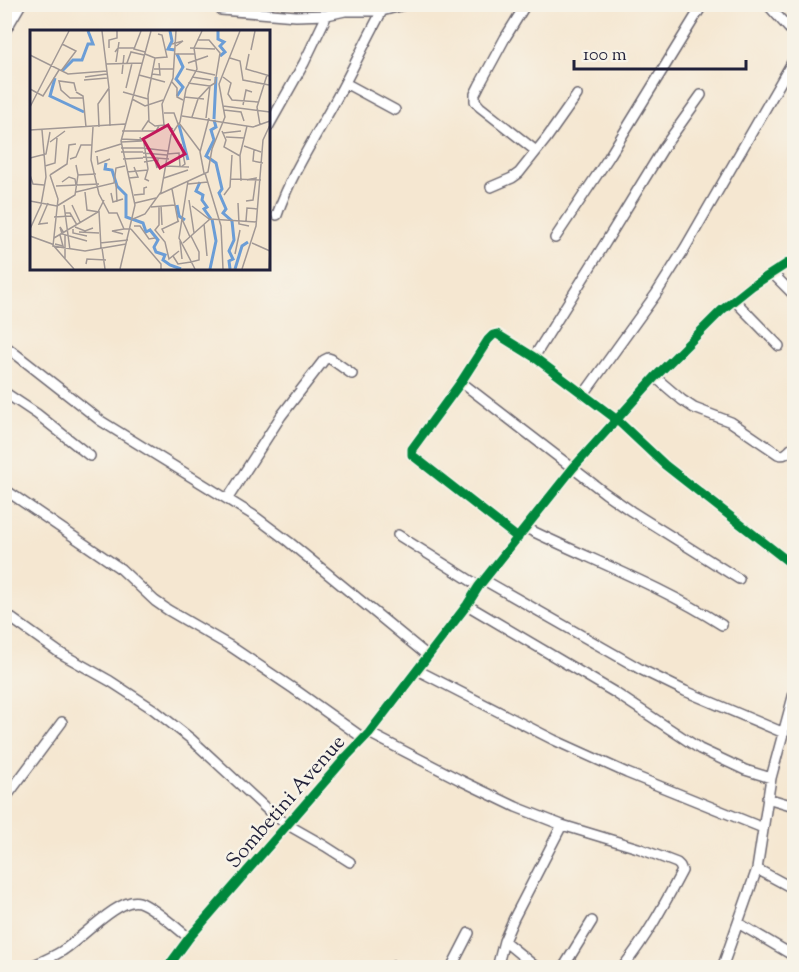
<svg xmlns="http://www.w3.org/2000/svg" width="799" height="972" font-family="'Sorts Mill Goudy',serif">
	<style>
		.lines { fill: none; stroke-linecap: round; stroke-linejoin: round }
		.street-casing { stroke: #6c6770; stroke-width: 12 }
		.street { stroke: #fff; stroke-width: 9 }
		.cycleway-casing { stroke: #f7f3e8; stroke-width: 13 }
		.cycleway { stroke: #00873e; stroke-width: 9 }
		.labels { text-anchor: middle; stroke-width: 5; stroke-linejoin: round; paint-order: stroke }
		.street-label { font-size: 21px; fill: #22223b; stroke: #f7f3e8 }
		.inset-river { fill: none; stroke: #6b9dd6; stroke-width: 3 }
		.inset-road { fill: none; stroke: #a19895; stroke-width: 1.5 }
		.view { fill: #c2185b; fill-opacity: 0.15; stroke: #c2185b; stroke-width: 3 }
		.inset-edge { fill: none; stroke: #22223b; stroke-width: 3 }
	</style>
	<rect width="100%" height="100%" fill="#f7f3e8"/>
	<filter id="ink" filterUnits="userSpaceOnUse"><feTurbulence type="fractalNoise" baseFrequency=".0167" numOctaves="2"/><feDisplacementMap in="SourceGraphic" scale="12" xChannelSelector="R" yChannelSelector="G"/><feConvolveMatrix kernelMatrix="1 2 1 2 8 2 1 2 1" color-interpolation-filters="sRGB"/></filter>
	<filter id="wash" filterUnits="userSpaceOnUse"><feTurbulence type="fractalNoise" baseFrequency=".008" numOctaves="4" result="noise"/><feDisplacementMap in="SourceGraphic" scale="24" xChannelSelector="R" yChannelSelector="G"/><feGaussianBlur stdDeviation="1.35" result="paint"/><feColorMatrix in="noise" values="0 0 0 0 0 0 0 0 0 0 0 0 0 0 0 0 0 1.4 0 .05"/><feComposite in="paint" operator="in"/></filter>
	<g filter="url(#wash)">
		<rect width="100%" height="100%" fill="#f5e7d1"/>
	</g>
	<g filter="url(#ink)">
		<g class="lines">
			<defs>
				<path id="street" d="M526 4 505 38 479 86 475 94V101L480 107 536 151
					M767 4 794 34
					M221 10 296 16 327 15 345 11H382L408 4
					M4 33 21 4
					M345 83 395 110
					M268 127 304 63 327 15
					M491 187 512 178 519 173 546 139 577 95
					M277 215C290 176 314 139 334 103 351 73 365 42 382 11
					M555 238 609 157 703 4
					M772 273 794 295
					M734 300 779 346
					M4 345 101 421 253 515 289 542 428 656
					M534 357 604 245 664 147 701 95
					M655 377 682 400 694 408 731 422 778 454C785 457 789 451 794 446
					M461 382 605 493 631 511 739 579
					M4 392 37 414 90 456
					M584 394 656 294 685 248 794 59
					M4 489 121 569 155 601 168 610 230 646 294 689 363 738
					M228 498 281 416 324 360 328 358 331 359 352 374
					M526 528C591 560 660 585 722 625
					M398 535 479 586
					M518 538 412 455V449L461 382 488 340 493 335 497 334 534 357 616 419 665 465 790 563
					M484 580 642 670 685 691 784 733
					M467 605 614 692 700 749 745 770 771 778
					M4 613 60 653 110 681 153 709 191 739 271 813 288 825 325 846 350 862
					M417 670 554 740 627 773 763 828
					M369 733 460 780 516 807 562 825 638 848 677 863 680 866 682 871C664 905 647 937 622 968
					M767 798 794 806
					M4 800 62 722
					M757 869 794 889
					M738 923 794 956
					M504 941 537 968
					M36 964C45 960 54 956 62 951 79 941 120 896 139 902 152 906 178 929 189 938
					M167 968 189 938 347 756 369 733 467 605 479 586 573 468 655 377 722 310 752 286 794 259
					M393 968 394 966
					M451 968 469 933
					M497 968 504 941 514 918 562 825
					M563 968 592 921
					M722 968 757 869 771 778 794 693"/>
			</defs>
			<use href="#street" class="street-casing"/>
			<use href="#street" class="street"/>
			<defs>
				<path id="cycleway" d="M518 538 412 455V449L461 382 488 340 493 335 497 334 534 357 616 419 665 465 790 563
					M167 968 189 938 347 756 369 733 467 605 479 586 573 468 655 377 722 310 752 286 794 259"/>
			</defs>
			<use href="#cycleway" class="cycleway-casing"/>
			<use href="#cycleway" class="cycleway"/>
		</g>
	</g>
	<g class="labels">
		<g class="street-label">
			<text transform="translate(285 801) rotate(-49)" y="7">Sombetini Avenue</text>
		</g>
	</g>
	<g transform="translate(30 30)">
		<rect width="240" height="240" fill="#f5e7d1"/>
		<path class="inset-river" d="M140 1 142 11 138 19 145 20M188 1V9L194 12 190 16 195 22 190 26M147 24 153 37 146 49 153 57 147 66M32 41 43 30H52L58 14H63L58 1M25 48 20 66 54 82M184 89 186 47M184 90 186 97 181 100 184 110 176 126 186 133 192 159 189 163 196 179 193 183 202 191 204 210 199 221 203 229 199 231 200 239M149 95 158 130M76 133 75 139 82 140 87 156 96 165V187L113 193 116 202 120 200 128 210 124 217 126 222 135 225 133 230 140 235 151 239M170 152 166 161 173 165 172 170 177 177 174 179 181 189M147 175 149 186 155 190M180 239 186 211 182 189M205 239 212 216 218 212"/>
		<path class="inset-road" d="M111 1 104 19 115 22M167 10H179L190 23 185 53 180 56 176 88M142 14 153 11 146 16M79 18V10L87 8V1M160 18 185 19M221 20 225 1M85 22 88 18H104M115 24 125 28 118 65 119 92M144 24H165M219 24 216 39 240 46M0 25 38 44 77 41M125 28 137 27 132 5 128 4M200 28 210 31 213 50 239 55M86 32 89 12M97 33 101 22 114 25M158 33 178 26M76 34 112 33M124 39H143M156 39 185 45M31 41 46 21 32 14M92 44 94 25M122 44 130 45 129 33M109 45 135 52M55 47 77 44M162 47 181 50M193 47 201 53 198 64 202 70 228 72M54 50 77 48M142 52 147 58V67L153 70M158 53 180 56 168 69 162 87M96 58 102 33M0 59 13 66 29 40M79 59 80 96M46 61 44 53 29 51 31 60 40 68H53M46 62 53 66 56 97M93 62 118 69M154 67 174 69M102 69 115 76 133 70M213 75 216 60 222 62M193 76 240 82M0 77 39 1M194 80 211 82 214 91M134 83H144L148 94M152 86 223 97 240 91M149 93 170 121M230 95 227 77 237 45M63 97 61 130 69 164 79 183H87L94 199H101M69 97 68 74 79 58 72 1M143 99 134 95 132 74 143 48 146 1M0 100 95 94M112 100 118 91 125 96 135 95M92 101H126L129 96M192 101 196 110 194 117 210 126M193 103 211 101M196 107 214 108M91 109 114 110M20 112 35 101M91 112 111 111 110 107M114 113 118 139 115 149 119 151M214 116 231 122M91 118H113M113 118 138 121M224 120 223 131 233 133M65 122 91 114M91 122H113M113 123 137 125M137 124 149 123 150 136M67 126 68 134 80 129M113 127 139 129M0 128 16 124 20 102M40 129 46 127 51 115H62M93 129 113 128M114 132 125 130 127 138 128 129M46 135 48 145 66 144M15 136 25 133 27 108M135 136 159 137M151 137 155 134 151 114M97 142 118 140M174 143 170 122 179 88M175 143 191 196 193 239M0 145 3 154 14 155M20 145 28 169 23 216 55 221 96 214M20 145 37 134 39 115 46 114M99 148 108 147 104 137M134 148 158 140M200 149 231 150M158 151 149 208 165 239M211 151 210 125 217 96M32 152 39 147 45 149 46 155M86 153 87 172M158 154 178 152M26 156 69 154M142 159 148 191M46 162 84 153 86 138 95 136M55 162 57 180 69 182M81 163 83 172 93 169M130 164 178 142 182 119 195 87 189 54 210 1M104 165 114 164V158L117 157M194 165 200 157 202 125M159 170 164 203M0 171 27 176M216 171 223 170 226 148 217 150M18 173 9 194 18 193M105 173 126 168M208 173 209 194 219 196M34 175 40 220M42 175 50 192M27 176 45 165 48 145M129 176V195L125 200 135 212 139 229 149 221M131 176 132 195M162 176 179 189M121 177 145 175M69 181 71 218M35 183H40L47 195M24 187 42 186M103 189 115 184 131 162 141 105 150 92 156 59 167 39 164 18 172 1M152 189 160 207M216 191 217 178 228 179M174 194 177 226M104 196H110L119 209 125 208M45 197 55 201 63 198M0 199 11 175 16 147 12 100M43 199V203L57 206M101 199 131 234V239M49 202 69 203M34 203 30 197 32 204 57 211M134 203 132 199 149 191M93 204 82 201 94 199M0 206 22 214 44 239M161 206 169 222V230L161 232M24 208 68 182 74 170M150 211 152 229M70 213 98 210M153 213 180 189 227 192M222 213 240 221M25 214 33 216 30 205M72 218 75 239M205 224 210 200M143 226 148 234 161 232M35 229V205M56 234 57 229 76 230M90 239 105 175 91 111 121 1M212 239 226 196 233 110 240 95M239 239 240 221"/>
		<path class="view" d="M138 95 155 124 130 138 113 109Z"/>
		<rect width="240" height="240" class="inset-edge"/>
	</g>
	<rect width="799" height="972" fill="none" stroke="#f7f3e8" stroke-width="24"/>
	<path d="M574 60v9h172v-9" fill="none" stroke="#22223b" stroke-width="3"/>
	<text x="583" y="60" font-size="18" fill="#22223b" stroke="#f7f3e8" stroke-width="4.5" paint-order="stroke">100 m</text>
</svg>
